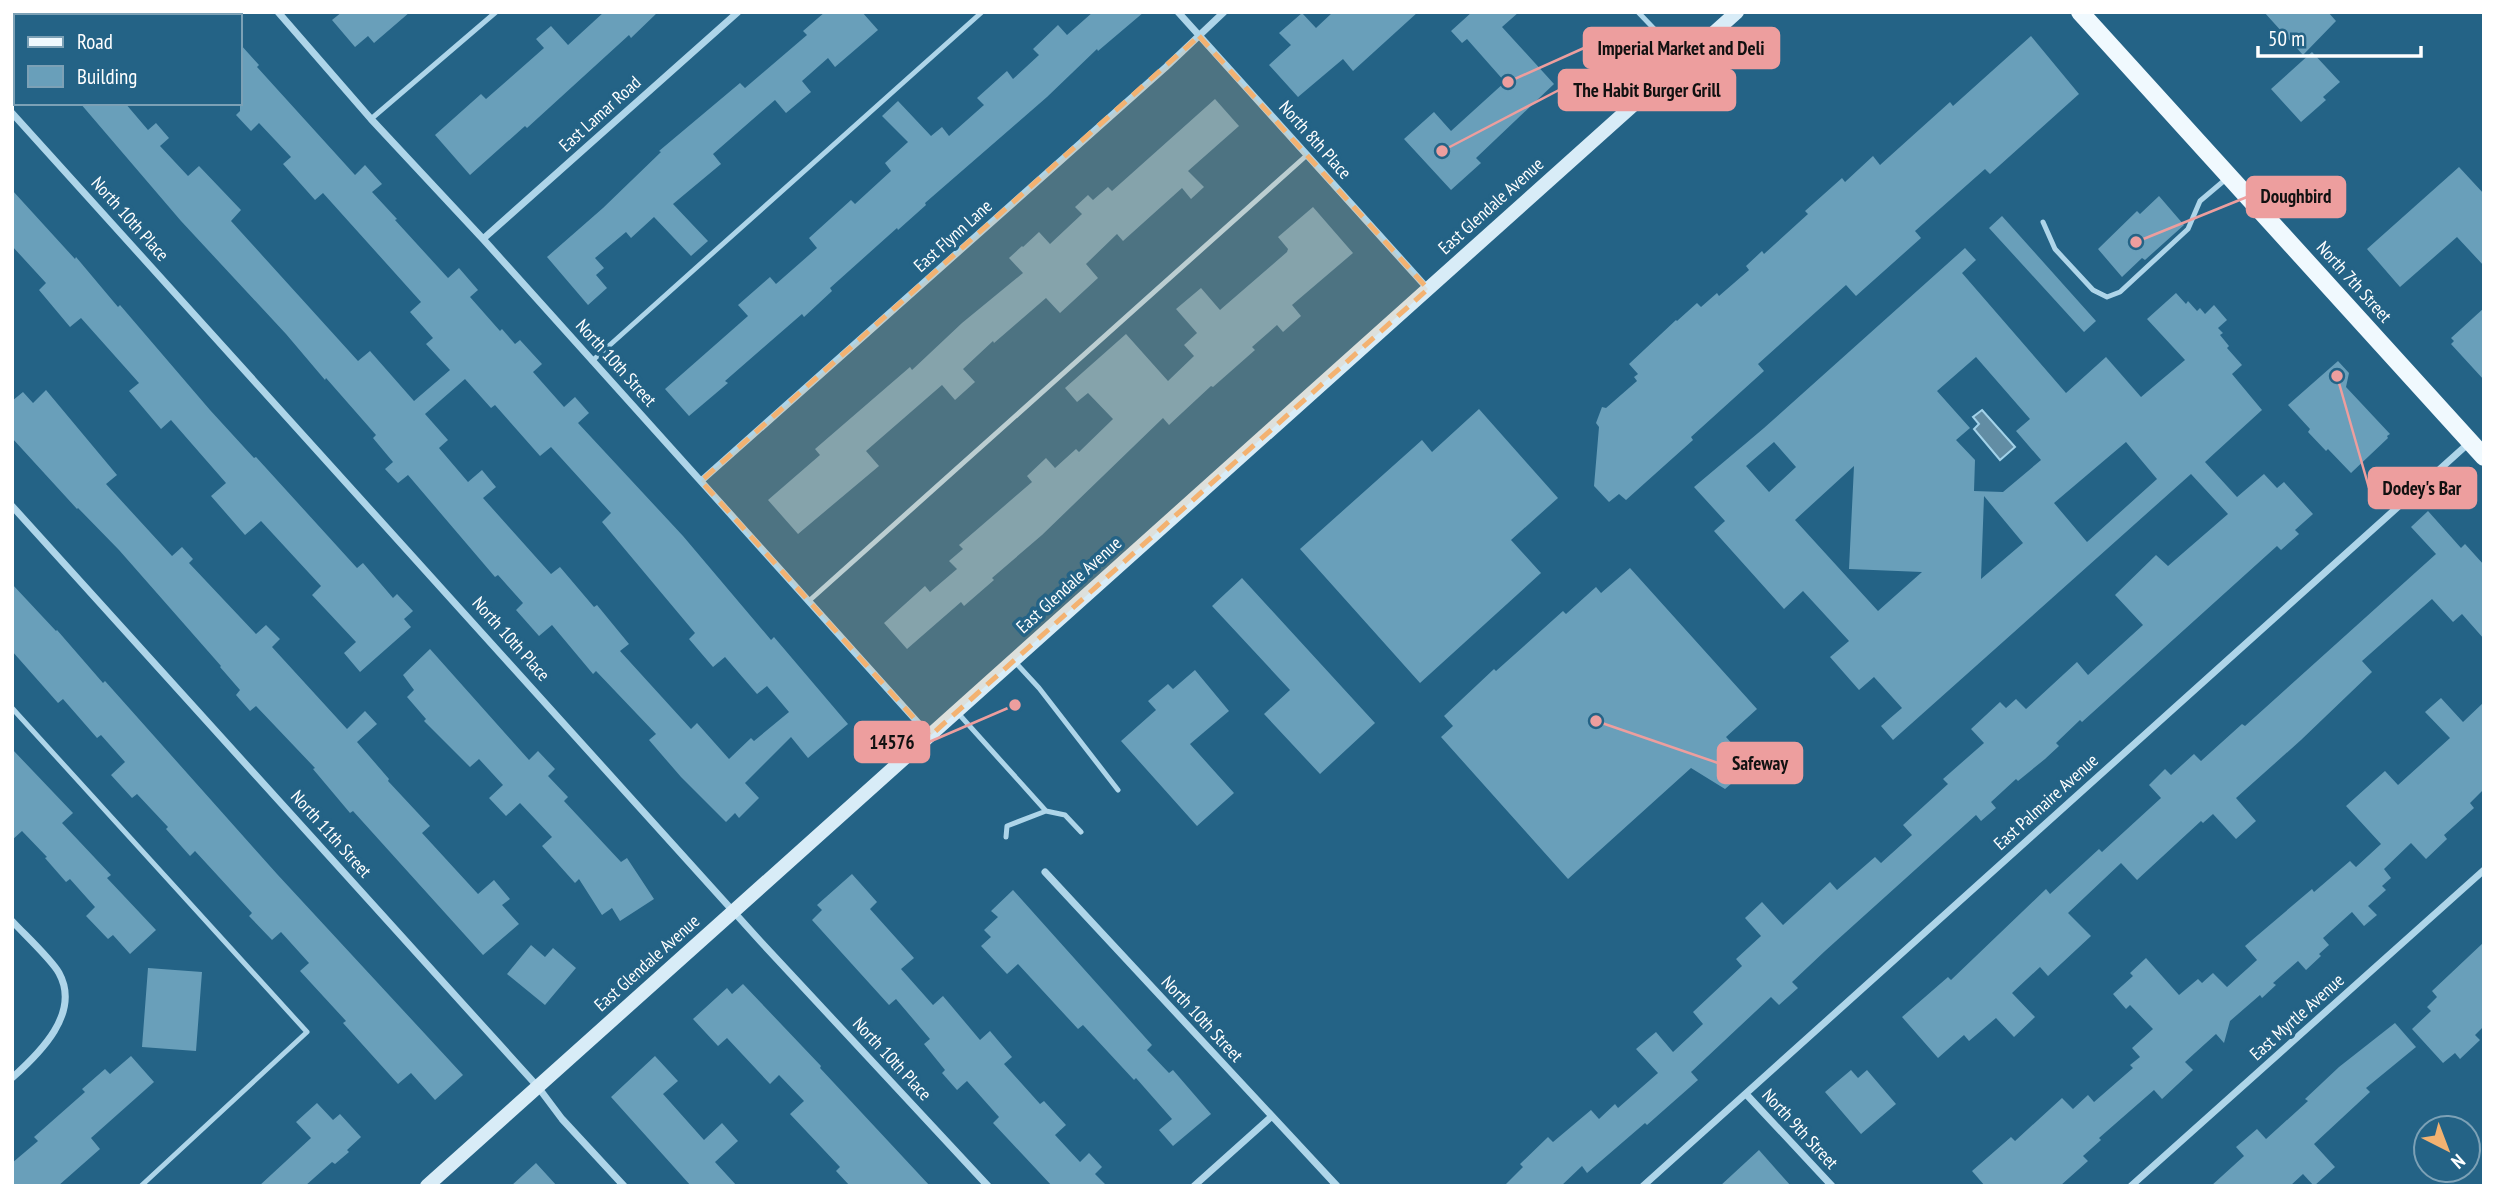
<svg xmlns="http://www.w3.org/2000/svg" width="2496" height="1198" font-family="'PT Sans Narrow',sans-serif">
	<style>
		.water { fill: #628da4; stroke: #a2d2e9; stroke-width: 2 }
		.building { fill: #699fba; fill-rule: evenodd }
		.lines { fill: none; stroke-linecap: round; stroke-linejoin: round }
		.service { stroke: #aed5e9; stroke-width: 5 }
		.minor { stroke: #aed5e9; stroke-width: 7 }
		.secondary { stroke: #d8ecf7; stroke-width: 14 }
		.primary { stroke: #f0f9fe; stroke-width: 18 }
		.marked { fill: #f3b271; fill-opacity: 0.2; stroke: #f3b271; stroke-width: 5; stroke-dasharray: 14 9; stroke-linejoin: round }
		.labels { text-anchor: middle; stroke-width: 7; stroke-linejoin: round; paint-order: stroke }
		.street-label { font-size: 18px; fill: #fff; stroke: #246386 }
		.leader { fill: none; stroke: #ed9e9e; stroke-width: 2.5 }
		.callout-dot { fill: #ed9e9e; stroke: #246386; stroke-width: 2.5 }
		.callout { fill: #ed9e9e; stroke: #ed9e9e; stroke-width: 2.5 }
		.callout-label { font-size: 19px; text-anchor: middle; font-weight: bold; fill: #111 }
	</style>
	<rect width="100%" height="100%" fill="#246386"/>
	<path class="water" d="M1982 410 2015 447 2000 460 1974 429 1979 424 1973 417Z"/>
	<path class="building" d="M342 12H410L374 43 368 36 355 47 332 20Z
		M604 12H658L631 38 629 35 527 128 525 126 470 175 435 135 481 94 486 99 544 48 536 39 551 26 568 45Z
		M825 12H862L878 30 835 67 828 58 802 81 811 92 786 113 775 100 713 154 721 164 673 204 708 241 691 256 654 217 631 238 626 232 595 258 604 268 596 275 607 288 588 305 547 257 603 208 661 152 659 151 740 83 745 88 807 35 803 31Z
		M1093 12H1144L1098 51 1097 49 1047 97 925 203 926 205 898 230 897 228 830 288 832 291 804 317 802 314 725 381 728 383 689 416 665 389 748 316 738 305 770 277 776 284 817 248 809 238 851 200 855 204 891 171 885 163 908 142 882 116 898 101 931 136 942 127 949 136 984 105 977 98 1007 71 1013 79 1039 55 1033 49 1058 25 1067 35Z
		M1333 12H1418L1353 71 1343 59 1298 97 1269 65 1291 45 1279 33 1302 13 1316 28Z
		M1472 12H1519L1502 27 1554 84 1476 158 1481 163 1451 190 1404 139 1434 112 1451 131 1505 82 1467 39 1462 43 1451 31Z
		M2264 12H2328L2336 21 2303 55Z
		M2031 36 2079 94 1990 174 1985 169 1915 231 1921 238 1856 296 1846 285 1758 364 1764 371 1691 437 1693 440 1626 500 1619 494 1609 502 1594 486 1599 427 1596 423 1602 407 1606 408 1637 381 1634 377 1638 374 1629 364 1676 320 1677 321 1697 303 1701 307 1717 293 1719 296 1749 270 1746 266 1762 251 1764 254 1808 214 1805 211 1842 178 1845 182 1873 156 1880 165 1950 102 1953 106Z
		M240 44 259 65 257 67 355 175 365 165 382 184 372 192 397 219 395 220 448 278 459 268 478 290 470 297 500 331 502 329 515 344 520 340 542 364 533 372 564 407 575 397 589 413 578 423 683 536 771 640 774 637 848 724 808 758 791 737 745 783 759 798 739 818 735 813 726 822 681 777 649 740 656 734 596 671 593 674 552 625 539 636 516 610 523 603 498 575 495 577 408 475 398 483 385 469 393 462 373 438 376 435 326 378 325 380 286 334 181 221 80 103H125L148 130 156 123 169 138 160 146 188 176 199 166 241 210 231 221 358 361 370 351 414 401 450 370 426 344 433 338 410 312 421 302 323 193 315 200 283 164 291 157 259 123 251 131 236 115 240 111ZM465 379 491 408 495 405 540 456 551 447 611 513 602 522 695 633 689 639 713 667 725 657 757 694 767 686 789 712 754 741 751 738 729 759 697 723 691 729 620 651 629 644 597 605 594 607 560 567 551 574 483 498 496 487 482 470 468 482 439 448 448 440 425 414Z
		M2312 52 2340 82 2323 97 2326 100 2301 122 2271 89Z
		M1215 99 1239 126 1188 171 1204 187 1191 199 1182 188 1123 241 1117 234 1086 264 1098 278 1060 313 1046 298 994 343 993 341 963 369 975 382 955 400 942 385 866 451 879 466 798 534 768 500 820 455 815 449 910 367 912 370 962 323 1023 273 1009 258 1022 246 1023 247 1039 232 1050 244 1082 214 1075 207 1088 195 1093 200 1108 187 1112 191Z
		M2459 167 2484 194V266L2457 237 2400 287 2367 249Z
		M12 190 75 259 76 257 118 307 120 305 210 410 254 458 256 457 357 568 363 563 393 598 397 594 413 611 404 619 411 627 360 672 344 653 356 642 312 595 321 586 261 521 245 535 211 496 226 483 171 420 161 429 129 391 139 383 81 318 70 327 39 290 46 283 12 246Z
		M2159 196 2184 225 2145 260 2142 258 2122 277 2098 249 2137 211 2140 214Z
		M1313 207 1353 253 1292 305 1301 316 1283 332 1277 325 1252 347 1255 350 1213 387 1211 386 1169 425 1163 418 1042 535 992 578 994 580 964 606 961 602 907 649 884 623 925 586 930 592 957 569 949 561 963 549 959 545 1032 482 1027 476 1046 458 1055 468 1076 449 1079 452 1113 419 1088 393 1077 402 1065 388 1126 334 1168 381 1194 356 1184 345 1197 333 1176 309 1201 288 1220 310 1287 252 1288 249 1278 237Z
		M2002 216 2096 321 2084 332 1989 228Z
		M1965 248 1976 260 1962 273 2066 393 2106 357 2141 397 2185 360 2147 319 2176 293 2186 304 2188 301 2197 311 2200 308 2205 314 2214 305 2227 320 2218 328 2223 333 2220 335 2229 346 2227 348 2242 365 2232 374 2262 410 2205 462 2237 497 2264 474 2277 488 2284 482 2313 514 2295 530 2299 534 2281 550 2277 546 2082 722 2080 720 2056 743 2059 746 2045 759 2018 781 2016 779 1991 802 1996 808 1981 821 1976 815 1825 951 1792 982 1798 988 1779 1005 1771 997 1691 1072 1698 1080 1647 1125 1645 1123 1587 1173 1582 1166 1561 1186H1504L1523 1167 1520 1164 1548 1137 1553 1142 1591 1110 1599 1119 1615 1104 1618 1108 1658 1073 1636 1049 1656 1032 1673 1052 1703 1024 1693 1012 1742 966 1736 959 1761 936 1745 918 1762 902 1783 925 1830 882 1837 890 1875 857 1881 863 1912 835 1903 825 1948 784 1943 779 1984 743 1971 729 2000 702 2006 708 2016 699 2026 709 2077 662 2088 675 2143 625 2115 595 2156 555 2168 566 2228 514 2191 474 1893 740 1881 726 1902 708 1874 677 1859 690 1830 657 1849 641 1803 591 1784 609 1714 531 1725 521 1694 487 1764 428ZM1976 357 2030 419 2016 431 2041 460 2003 492 1974 491 1975 460 1956 440 1970 428 1937 391ZM1774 442 1796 467 1769 492 1746 466ZM2126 442 2157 479 2087 542 2054 503ZM1854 466 1849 569 1922 572 1878 611 1795 520ZM1984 496 2023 543 1981 579Z
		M2484 308V380L2451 344 2454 341 2451 338Z
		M2338 361 2349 373 2346 387 2390 434 2387 436 2388 438 2351 473 2328 449 2326 451 2308 432 2310 429 2288 405Z
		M46 390 117 475 106 484 172 556 182 547 193 559 189 563 256 634 266 625 280 639 272 647 347 729 365 711 377 724 357 742 389 779 388 781 430 826 422 833 478 894 494 880 510 899 502 905 519 924 483 955 353 811 350 813 313 769 315 768 256 706 250 711 236 695 240 690 220 667 221 666 119 550 78 508 77 509 12 438V401L23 392 33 403Z
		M1479 409 1558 498 1511 540 1541 573 1420 683 1300 549 1422 440 1432 452Z
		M2428 511 2461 548 2465 544 2484 565V639L2462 614 2453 622 2432 599 2362 661 2372 672 2301 740 2236 798 2256 821 2236 839 2213 814 2203 823 2201 821 2137 880 2121 863 2068 913 2091 936 2048 976 2040 967 2012 993 2035 1017 2014 1037 1996 1018 1969 1041 1964 1035 1938 1058 1902 1017 1948 977 1951 980 2046 889 2050 894 2099 849 2102 852 2161 798 2149 785 2165 769 2171 775 2194 754 2201 761 2242 724 2245 726 2436 554 2411 527Z
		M1630 568 1757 709 1726 737 1752 766 1725 789 1691 768 1568 879 1441 737 1453 726 1444 716 1494 669 1496 671 1563 611 1566 614 1596 587 1601 593Z
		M1242 578 1375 723 1320 774 1264 714 1290 690 1212 606Z
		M12 584 56 631 57 630 103 683 105 681 277 874 463 1075 435 1100 411 1073 398 1084 343 1023 346 1021 300 971 309 963 281 932 272 940 249 916 252 913 195 851 190 856 166 829 168 827 137 794 132 798 111 775 125 762 101 735 97 738 63 699 58 703 12 651Z
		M430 649 529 760 538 751 555 769 548 776 568 797 564 801 621 862 627 858 654 899 620 921 612 908 602 915 579 879 575 883 542 846 552 837 520 803 506 816 489 798 503 785 479 759 470 767 424 721 426 719 407 697 414 690 403 675Z
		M1195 670 1229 711 1190 744 1234 793 1197 826 1121 741 1156 710 1148 701 1168 684 1173 689Z
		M2441 698 2463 722 2484 702V789L2470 803 2474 808 2444 835 2447 839 2426 859 2411 843 2384 869 2391 878 2382 886 2386 890 2368 906 2377 915 2364 926 2352 912 2323 938 2329 945 2319 954 2321 956 2306 970 2298 961 2273 983 2276 985 2262 998 2260 995 2230 1021 2224 1043 2216 1034 2185 1062 2193 1070 2162 1099 2154 1090 2099 1138 2101 1140 2083 1156 2088 1161 2060 1186H1985L1972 1171 2011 1137 2015 1141 2062 1098 2073 1109 2088 1095 2094 1102 2133 1068 2130 1065 2140 1057 2132 1048 2153 1029 2130 1005 2126 1009 2113 994 2133 976 2130 973 2146 958 2179 995 2198 979 2202 983 2213 973 2227 987 2257 960 2245 946 2312 889 2314 892 2350 861 2356 867 2381 844 2346 806 2385 771 2398 785 2450 738 2425 712Z
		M12 749 73 813 62 823 111 875 107 878 156 930 130 954 113 935 108 939 86 916 95 907 70 879 66 882 45 858 47 857 22 831 12 840Z
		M852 874 877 902 870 909 914 958 901 969 933 1005 943 996 980 1040 990 1031 1012 1057 1004 1064 1040 1104 1044 1101 1066 1125 1055 1135 1080 1162 1089 1153 1102 1167 1095 1174 1107 1186H1052L993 1123 999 1117 967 1081 957 1090 942 1073 945 1070 924 1044 930 1039 896 999 889 1005 812 920 822 910 817 905Z
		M1013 890 1152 1045 1147 1050 1169 1073 1173 1070 1211 1114 1173 1146 1159 1130 1172 1119 1136 1078 1134 1080 1083 1025 1078 1029 1018 964 1007 974 981 946 991 937 984 930 998 917 991 911Z
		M2484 942V1026L2475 1035 2480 1040 2460 1059 2455 1053 2443 1063 2412 1029 2431 1011 2427 1007 2437 997 2432 991Z
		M531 945 545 957 553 948 576 968 545 1005 507 974Z
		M148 968 202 972 196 1051 142 1047Z
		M743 984 821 1066 820 1068 930 1186H850L836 1171 840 1167 790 1114 804 1101 779 1075 770 1084 727 1038 718 1046 693 1019 727 988 732 994Z
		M2395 1023 2416 1047 2366 1088 2370 1092 2314 1144 2335 1167 2314 1186 2303 1174 2290 1186H2211L2244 1156 2236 1147 2257 1129 2266 1139 2308 1101 2305 1099 2339 1067Z
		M131 1056 154 1082 91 1138 100 1149 58 1186H12V1163L38 1141 34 1137 85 1092 82 1089 105 1069 110 1074Z
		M655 1056 678 1081 663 1094 704 1140 722 1123 738 1141 715 1162 737 1186H691L611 1097Z
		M1851 1070 1858 1078 1867 1070 1896 1104 1861 1134 1825 1092Z
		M317 1103 333 1120 340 1114 361 1137 347 1150 349 1152 335 1164 332 1162 305 1186H259L311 1138 296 1122Z
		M1759 1150 1791 1186H1720Z
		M536 1163 557 1186H511Z"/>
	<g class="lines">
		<path class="service" d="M1638 12 1682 58
			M371 119 496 12
			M2043 222 2055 249 2093 290 2107 297 2120 292 2188 229 2200 201 2226 179
			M592 361 982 12
			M810 600 1307 155
			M1015 662 1039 688 1118 790
			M12 708 307 1032 141 1186
			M957 712 1046 811 1065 815 1081 832
			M1006 837 1007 826 1046 811"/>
		<path class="minor" d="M278 12 371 119 483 239 930 736
			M1178 12 1428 289
			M12 113 761 942 988 1186
			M483 239 738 12
			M701 481 1166 67 1224 12
			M12 506 538 1087 562 1119 624 1186
			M1045 872 1337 1186
			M12 921C24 934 52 960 59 973 81 1013 40 1053 12 1078
			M1746 1094 1832 1186
			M1194 1186 1271 1117
			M1643 1186 2470 442
			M2131 1186 2484 870"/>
		<path class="secondary" d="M427 1186 1737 12"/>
		<path class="primary" d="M2080 12 2484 457"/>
	</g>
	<path class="marked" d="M1199 36 1428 289 930 736 701 481Z"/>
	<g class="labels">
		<g class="street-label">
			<text transform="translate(600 114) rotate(-42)" y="6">East Lamar Road</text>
			<text transform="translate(1315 140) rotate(48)" y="6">North 8th Place</text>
			<text transform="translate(1491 206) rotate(-42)" y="6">East Glendale Avenue</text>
			<text transform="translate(130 219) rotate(48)" y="6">North 10th Place</text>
			<text transform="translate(953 236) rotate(-42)" y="6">East Flynn Lane</text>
			<text transform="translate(2354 282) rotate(48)" y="6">North 7th Street</text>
			<text transform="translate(616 363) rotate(48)" y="6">North 10th Street</text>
			<text transform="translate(1069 585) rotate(-42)" y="6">East Glendale Avenue</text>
			<text transform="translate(511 639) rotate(48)" y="6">North 10th Place</text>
			<text transform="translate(2046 802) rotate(-42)" y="6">East Palmaire Avenue</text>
			<text transform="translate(331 834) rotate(48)" y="6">North 11th Street</text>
			<text transform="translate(647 963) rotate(-42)" y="6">East Glendale Avenue</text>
			<text transform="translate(2297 1017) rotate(-42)" y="6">East Myrtle Avenue</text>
			<text transform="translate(1202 1019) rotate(47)" y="6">North 10th Street</text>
			<text transform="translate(892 1059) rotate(47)" y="6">North 10th Place</text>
			<text transform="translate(1800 1129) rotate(47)" y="6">North 9th Street</text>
		</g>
	</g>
	<path class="leader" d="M1508 82L1584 48M1442 151L1559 90M2136 242L2247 197M2337 376L2369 488M1015 705L929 742M1596 721L1718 763"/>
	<g class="callout-dot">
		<circle cx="1508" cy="82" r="7"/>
		<circle cx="1442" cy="151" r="7"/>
		<circle cx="2136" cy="242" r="7"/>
		<circle cx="2337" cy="376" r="7"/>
		<circle cx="1015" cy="705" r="7"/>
		<circle cx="1596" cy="721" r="7"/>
	</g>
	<g class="callout">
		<rect x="1584" y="28" width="195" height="40" rx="7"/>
		<rect x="1559" y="70" width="176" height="40" rx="7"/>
		<rect x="2247" y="177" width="98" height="40" rx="7"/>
		<rect x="2369" y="468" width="107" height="40" rx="7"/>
		<rect x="855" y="722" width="74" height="40" rx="7"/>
		<rect x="1718" y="743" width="84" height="40" rx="7"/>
	</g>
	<g class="callout-label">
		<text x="1681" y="55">Imperial Market and Deli</text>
		<text x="1647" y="97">The Habit Burger Grill</text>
		<text x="2296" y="203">Doughbird</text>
		<text x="2422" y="495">Dodey's Bar</text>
		<text x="892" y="749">14576</text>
		<text x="1760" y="770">Safeway</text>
	</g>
	<rect width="2496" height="1198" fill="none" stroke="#ffffff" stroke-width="28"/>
	<rect x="14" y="14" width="228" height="91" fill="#246386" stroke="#7ca1b6" stroke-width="2"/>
	<rect x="28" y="37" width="35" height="10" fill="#f0f9fe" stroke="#7ca1b6" stroke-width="2"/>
	<text x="77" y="49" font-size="21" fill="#ffffff">Road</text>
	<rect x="28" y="66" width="35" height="21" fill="#699fba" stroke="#7ca1b6" stroke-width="2"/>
	<text x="77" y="84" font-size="21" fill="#ffffff">Building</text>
	<g transform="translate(2447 1149) rotate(138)"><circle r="33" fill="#246386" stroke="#7ca1b6" stroke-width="2"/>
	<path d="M0-5L12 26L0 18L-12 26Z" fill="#f3b271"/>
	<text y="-10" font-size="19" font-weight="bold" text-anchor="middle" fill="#ffffff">N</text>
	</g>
	<path d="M2258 46v10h163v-10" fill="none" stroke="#ffffff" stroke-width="3.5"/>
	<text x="2268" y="46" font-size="21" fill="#ffffff" stroke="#246386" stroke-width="5" paint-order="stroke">50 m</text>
</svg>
